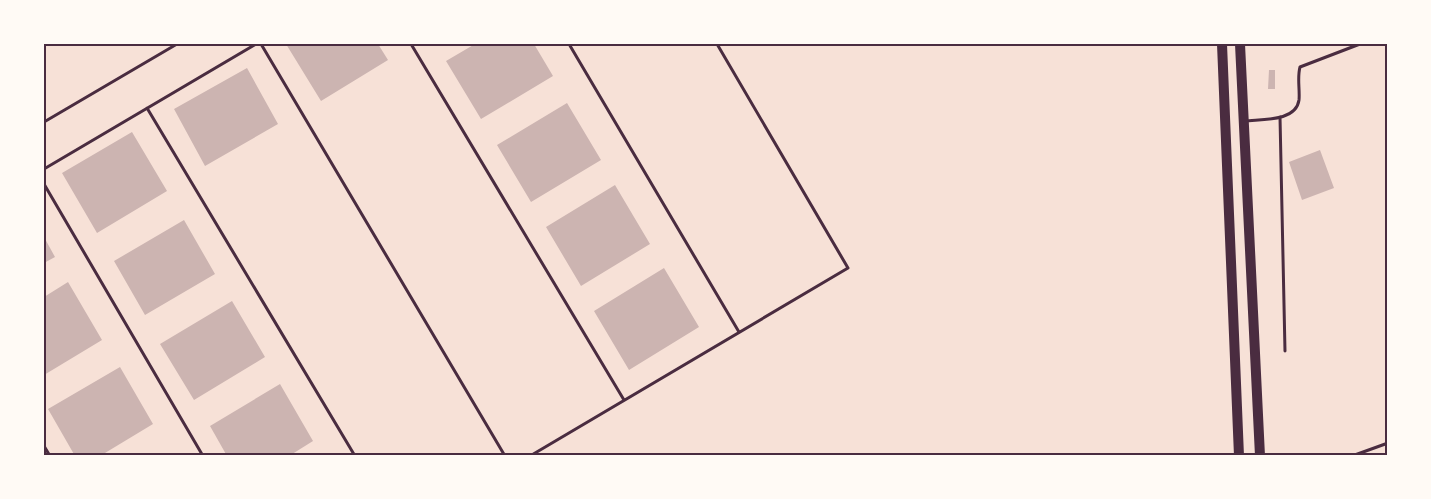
<svg xmlns="http://www.w3.org/2000/svg" width="1431" height="499" font-family="'Roboto Serif',serif">
	<style>
		.building { fill: #ccb4b1 }
		.lines { fill: none; stroke-linecap: round; stroke-linejoin: round }
		.service { stroke: #4a2c40; stroke-width: 3 }
		.trunk { stroke: #4a2c40; stroke-width: 10 }
		.neatline { fill: none; stroke: #4a2c40; stroke-width: 2 }
	</style>
	<rect width="100%" height="100%" fill="#f7e1d7"/>
	<path class="building" d="M286 44H378L388 60 321 101Z
		M475 44H534L553 76 481 119 446 61Z
		M247 68 278 124 205 166 174 109Z
		M1269 70H1275V89H1268Z
		M567 103 601 160 531 202 497 145Z
		M132 132 167 191 97 233 62 173Z
		M1320 150 1334 188 1302 200 1289 162Z
		M615 185 650 244 581 286 546 227Z
		M184 220 215 274 145 315 114 261Z
		M44 237 55 257 44 263Z
		M664 268 699 327 629 370 594 311Z
		M68 282 102 340 44 375V297Z
		M232 301 265 357 194 400 160 344Z
		M120 367 153 424 100 456H75L48 409Z
		M280 384 313 441 289 456H227L210 426Z"/>
	<g class="lines">
		<path class="service" d="M261 44 505 456
			M411 44 624 400
			M569 44 739 332
			M147 108 355 456
			M1280 117 1285 351
			M1245 121C1261 119 1296 122 1299 100 1300 89 1297 78 1300 67L1360 44
			M44 122 177 44
			M44 169 256 44
			M44 184 203 456
			M44 446 50 456
			M530 456 848 268 717 44
			M1352 456 1388 443"/>
		<path class="trunk" d="M1222 44 1239 456
			M1240 44 1260 456"/>
	</g>
	<rect width="1431" height="499" fill="none" stroke="#fffaf5" stroke-width="90"/>
	<rect x="45" y="45" width="1341" height="409" class="neatline"/>
</svg>
